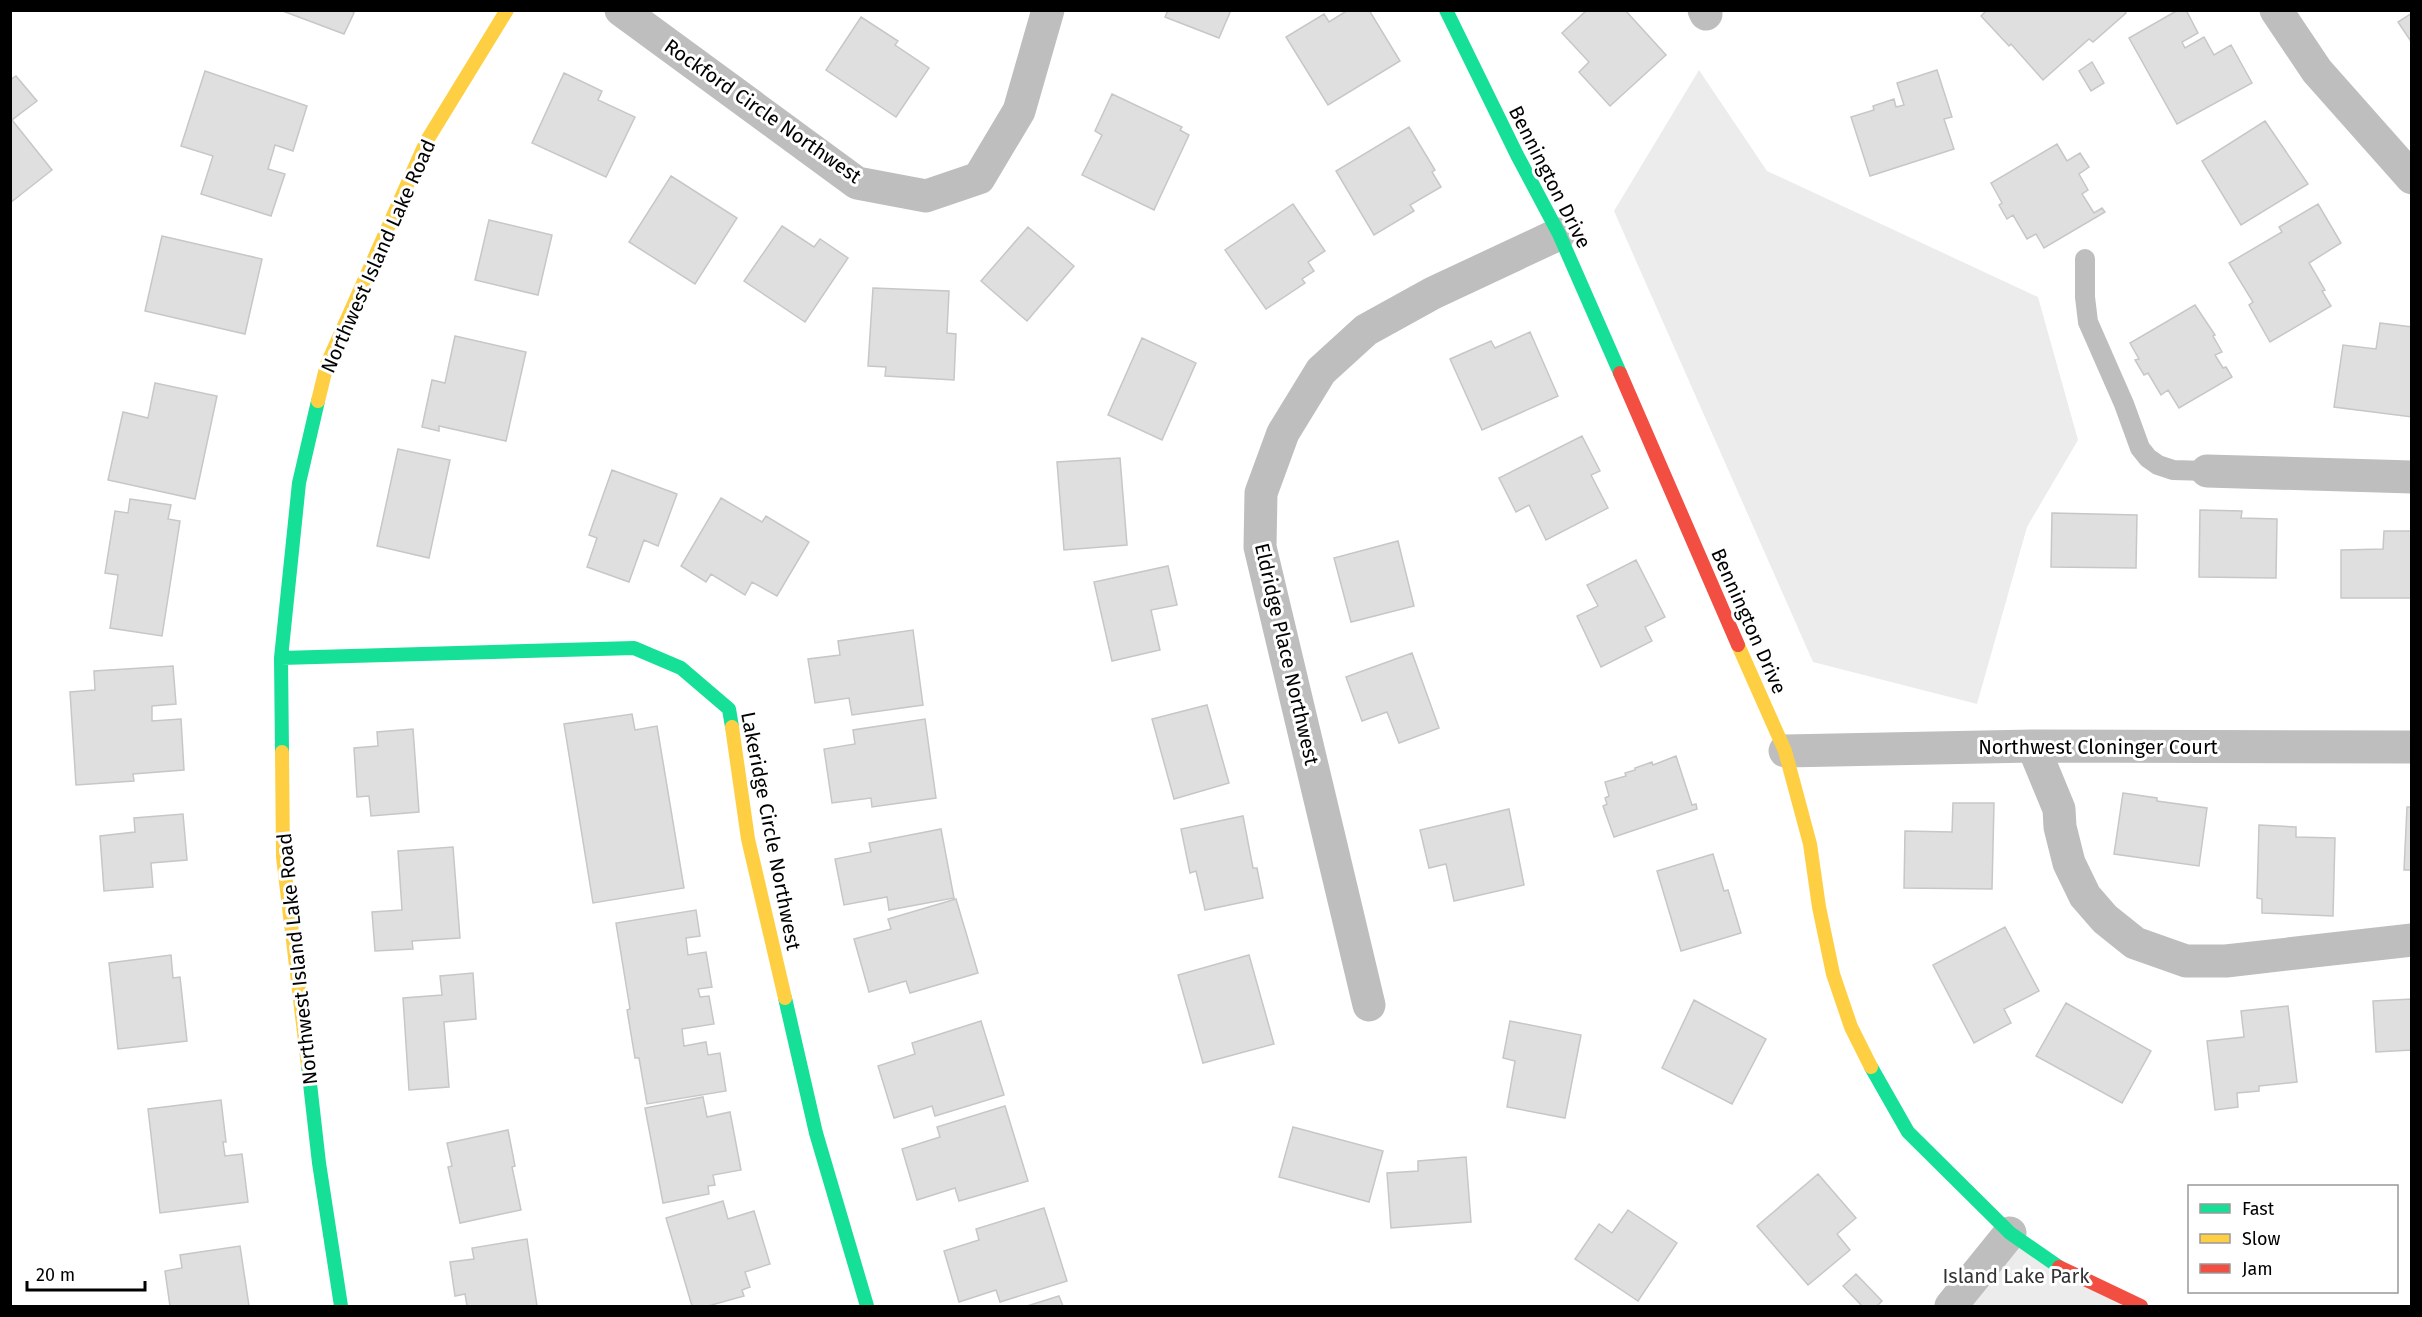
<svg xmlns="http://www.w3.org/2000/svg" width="2422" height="1317" font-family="'Fira Sans',sans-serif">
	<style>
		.green { fill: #ececec }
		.building { fill: #dfdfdf; stroke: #c7c7c7; stroke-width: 1.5 }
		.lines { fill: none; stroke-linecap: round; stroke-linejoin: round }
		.lane { stroke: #bebebe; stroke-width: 20 }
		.street { stroke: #bebebe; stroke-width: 33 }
		.fast { stroke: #16e098; stroke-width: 14 }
		.slow { stroke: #ffcf43; stroke-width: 14 }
		.jam { stroke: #f24e42; stroke-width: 14 }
		.labels { text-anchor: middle; stroke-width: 6; stroke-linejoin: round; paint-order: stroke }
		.street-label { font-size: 20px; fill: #000; stroke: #fff }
		.park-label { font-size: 20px; fill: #333; stroke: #fff }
	</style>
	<rect width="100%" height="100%" fill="#fff"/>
	<path class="green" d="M1699 70 1767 171 2038 297 2078 440 2027 527 1977 704 1813 662 1614 211Z
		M2010 1233 2141 1306H1951Z"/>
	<path class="building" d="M280 10H351L354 13 344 34Z
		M1168 10H1231L1219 38 1165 17Z
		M1348 10H1369L1400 61 1328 105 1286 37 1324 14 1329 22Z
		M1587 10H1625L1666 55 1610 106 1579 72 1589 62 1562 33Z
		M1987 10H2124L2126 13 2093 42 2089 39 2043 80 2011 44 2009 46 1981 16Z
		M2178 10H2186L2198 33 2182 42 2185 48 2204 37 2214 55 2231 45 2252 83 2177 124 2129 38Z
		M2412 13V43L2398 22Z
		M861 17 898 41 895 45 929 68 896 117 826 70Z
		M2092 62 2104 83 2091 91 2079 71Z
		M1937 70 1952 117 1944 119 1954 149 1870 176 1851 117 1874 110 1873 106 1894 99 1896 107 1904 105 1897 83Z
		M205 71 307 106 293 151 275 145 268 169 285 174 271 216 201 194 213 156 181 146Z
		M564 73 602 91 598 100 635 117 606 177 532 143Z
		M16 76 37 101 12 120 52 170 10 203V80Z
		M1112 94 1182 127 1180 130 1189 135 1154 210 1082 175 1102 135 1095 131Z
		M2265 121 2308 184 2241 225 2202 161Z
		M1409 127 1435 170 1432 172 1441 187 1410 205 1414 211 1374 235 1336 171Z
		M2057 144 2067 161 2080 153 2089 167 2079 174 2088 190 2082 194 2094 213 2102 208 2105 212 2044 248 2036 234 2027 239 2013 215 2007 219 1999 205 2002 203 1991 183Z
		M671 176 737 218 695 284 629 242Z
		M1293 204 1325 251 1308 262 1314 271 1302 279 1305 283 1266 309 1225 250Z
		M2318 204 2341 243 2309 263 2325 290 2322 291 2331 306 2270 342 2249 305 2253 302 2229 263 2282 232 2279 227Z
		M489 220 552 235 538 295 475 280Z
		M782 226 814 247 820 239 848 258 805 322 744 281Z
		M1028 227 1074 266 1027 321 981 281Z
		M162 236 262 259 245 334 145 311Z
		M873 288 949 291 947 333 956 334 954 380 885 376 886 367 868 366Z
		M2195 305 2215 335 2213 336 2222 352 2215 355 2223 368 2226 367 2232 377 2179 408 2168 390 2161 395 2148 373 2144 375 2135 360 2139 359 2130 343Z
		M2380 323 2412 327V417L2334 407 2343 345 2376 349Z
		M1530 332 1558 396 1482 430 1450 359 1491 341 1495 348Z
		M455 336 526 352 506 441 439 426V431L422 427 432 380 445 383Z
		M1142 338 1196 363 1162 440 1108 415Z
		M155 383 217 396 195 499 108 480 123 412 148 418Z
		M1582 436 1600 471 1591 475 1608 508 1546 540 1529 505 1516 512 1499 478Z
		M398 449 450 460 429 558 377 546Z
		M1120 458 1127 545 1064 550 1057 462Z
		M612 470 677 494 658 546 644 540 629 582 587 567 597 538 589 535Z
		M721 498 762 522 766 516 809 542 777 596 752 582 745 595 711 574 706 582 681 566Z
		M130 499 171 505 168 519 180 521 162 636 110 628 118 575 105 573 115 511 128 513Z
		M2200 510 2242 511 2241 518 2277 519 2276 578 2199 577Z
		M2052 513 2137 515 2136 568 2051 567Z
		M2384 531H2412V598H2341V550L2383 549Z
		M1398 541 1414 606 1351 622 1334 558Z
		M1636 560 1665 617 1645 627 1652 641 1601 667 1577 616 1598 606 1587 585Z
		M1168 566 1177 605 1151 610 1160 650 1112 661 1094 582Z
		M913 630 923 705 852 715 849 698 815 703 808 659 840 655 838 641Z
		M1412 653 1439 728 1399 743 1387 712 1362 721 1346 677Z
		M173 666 176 704 152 706V721L181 719 184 770 133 774 134 781 76 785 70 692 95 690 94 671Z
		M1207 705 1229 783 1174 799 1152 719Z
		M632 714 635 730 657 726 684 888 593 903 564 724Z
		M925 719 936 798 872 807 871 798 832 803 824 749 855 744 853 730Z
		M413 729 419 812 371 816 369 796 357 797 354 748 378 746 377 732Z
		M1676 756 1692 805 1696 804 1697 809 1614 837 1603 806 1607 804 1605 798 1609 796 1605 782 1626 776 1625 773 1635 770V768L1652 762 1653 765Z
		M2123 793 2157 798V801L2207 808 2199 866 2114 854Z
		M1953 803H1994L1992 889 1904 888 1905 831 1952 832Z
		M2407 807H2412V870H2404Z
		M1509 809 1524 885 1454 901 1446 864 1429 868 1420 830Z
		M183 814 187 860 151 863 153 887 104 891 100 836 135 832 134 818Z
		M1243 816 1253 868H1257L1263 898 1205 910 1196 871 1190 873 1181 829Z
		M2259 825 2296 827V837L2335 838 2333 916 2262 913V899L2257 898Z
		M941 829 954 898 889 910 887 897 844 905 835 859 871 852 869 843Z
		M453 847 460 938 412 941 413 949 375 951 372 912 402 910 398 851Z
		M1713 854 1724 891 1728 890 1741 933 1681 951 1657 871Z
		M956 899 978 973 910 993 906 981 869 992 854 939 891 929 888 919Z
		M696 910 700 936 686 938 688 955 706 952 712 987 698 989 700 997 709 996 714 1024 682 1029 684 1046 706 1042 708 1055 720 1053 726 1091 647 1104 639 1058H635L627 1010 630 1009 616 923Z
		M2005 927 2039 991 2004 1009 2011 1023 1974 1043 1933 965Z
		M171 955 173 978 180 977 187 1041 118 1049 109 963Z
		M1249 955 1274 1044 1203 1063 1178 975Z
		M473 973 476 1019 444 1022 449 1087 409 1090 403 998 442 995 440 976Z
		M2412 999V1050L2376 1052 2373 1001Z
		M1694 1000 1766 1039 1732 1104 1662 1068Z
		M2066 1003 2151 1051 2122 1103 2036 1056Z
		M2288 1006 2297 1082 2259 1086V1091L2237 1093 2238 1107 2215 1110 2207 1041 2244 1037 2241 1011Z
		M981 1021 1004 1095 935 1116 932 1106 894 1118 878 1066 915 1054 912 1043Z
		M1510 1021 1581 1035 1565 1118 1507 1107 1515 1061 1503 1058Z
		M703 1097 707 1117 730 1112 741 1170 713 1175 715 1185 708 1186 709 1194 663 1203 645 1108Z
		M221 1100 226 1142H223L225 1156 242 1154 248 1202 160 1213 148 1109Z
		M1005 1106 1028 1181 959 1201 955 1188 917 1200 902 1149 940 1137 937 1127Z
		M1293 1127 1383 1151 1369 1202 1279 1177Z
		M508 1130 515 1166 512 1167 521 1210 460 1223 448 1167 452 1166 447 1143Z
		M1466 1157 1471 1222 1391 1228 1387 1173 1418 1171V1161Z
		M1818 1174 1856 1218 1837 1234 1850 1250 1808 1285 1757 1226Z
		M723 1201 728 1219 754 1211 770 1264 745 1272 750 1287 742 1290 744 1296 708 1306H692L666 1218Z
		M1044 1208 1067 1281 1000 1302 996 1290 959 1302 944 1251 979 1240 976 1229Z
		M1628 1210 1677 1243 1638 1301 1575 1259 1599 1224 1612 1233Z
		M527 1239 537 1306H467L465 1294 455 1296 450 1262 474 1259 472 1248Z
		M240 1246 249 1306H170L165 1271 182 1268 180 1255Z
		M1856 1274 1882 1301 1877 1306H1862L1843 1286Z
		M1059 1296 1063 1306H1027Z"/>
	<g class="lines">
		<path class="lane" d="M2085 259V297L2088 322 2124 404 2140 448 2148 458 2158 465 2173 470 2207 471"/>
		<path class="street" d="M621 10 857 183 926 196 979 178 1019 111 1048 10
			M1704 10 1706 14
			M2276 10 2317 71 2412 178
			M2207 471 2412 477
			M2033 746 2059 809 2060 827 2069 863 2085 896 2105 919 2135 943 2186 961H2226L2412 940
			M1785 751 2033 746 2412 747
			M1369 1005 1260 547 1261 493 1283 433 1321 371 1366 330 1433 293 1559 234
			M1951 1306 2010 1233"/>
		<path class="fast" d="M1446 10 1517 155 1559 234 1620 373
			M281 658 634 648 681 668 729 709 732 727
			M282 752 281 658 299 483 318 401
			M785 998 816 1133 867 1306
			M308 1066 319 1163 341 1306
			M1871 1067 1908 1132 2010 1233 2059 1267"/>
		<path class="slow" d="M318 401 327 364 426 142 507 10
			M1738 645 1785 751 1810 844 1819 907 1833 974 1851 1027 1871 1067
			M732 727 748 839 785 998
			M282 752 283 857 308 1066"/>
		<path class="jam" d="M1620 373 1738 645
			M2059 1267 2141 1306"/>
	</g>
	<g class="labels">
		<g class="street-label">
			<text transform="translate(763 111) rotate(35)" y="7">Rockford Circle Northwest</text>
			<text transform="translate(1550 177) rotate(63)" y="7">Bennington Drive</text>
			<text transform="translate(378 256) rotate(-66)" y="7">Northwest Island Lake Road</text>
			<text transform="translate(1749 621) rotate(66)" y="7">Bennington Drive</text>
			<text transform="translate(1287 654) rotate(77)" y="7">Eldridge Place Northwest</text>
			<text x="2098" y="754">Northwest Cloninger Court</text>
			<text transform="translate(771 831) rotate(79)" y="7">Lakeridge Circle Northwest</text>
			<text transform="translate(297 959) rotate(-96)" y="7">Northwest Island Lake Road</text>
		</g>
		<g class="park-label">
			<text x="2016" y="1283">Island Lake Park</text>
		</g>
	</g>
	<rect width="2422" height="1317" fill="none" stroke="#000000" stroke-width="24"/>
	<rect x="2188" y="1185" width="210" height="108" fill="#ffffff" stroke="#999999" stroke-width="1.5"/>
	<rect x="2200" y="1204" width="30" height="9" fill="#16e098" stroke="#999999" stroke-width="1.5"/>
	<text x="2242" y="1215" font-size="18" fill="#000000">Fast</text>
	<rect x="2200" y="1234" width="30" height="9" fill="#ffcf43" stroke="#999999" stroke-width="1.5"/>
	<text x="2242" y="1245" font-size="18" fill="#000000">Slow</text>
	<rect x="2200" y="1264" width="30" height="9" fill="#f24e42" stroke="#999999" stroke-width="1.5"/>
	<text x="2242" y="1275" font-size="18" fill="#000000">Jam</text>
	<path d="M27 1281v9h118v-9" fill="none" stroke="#000000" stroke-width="3"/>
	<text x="36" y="1281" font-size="18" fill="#000000" stroke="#ffffff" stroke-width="4.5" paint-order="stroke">20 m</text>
</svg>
